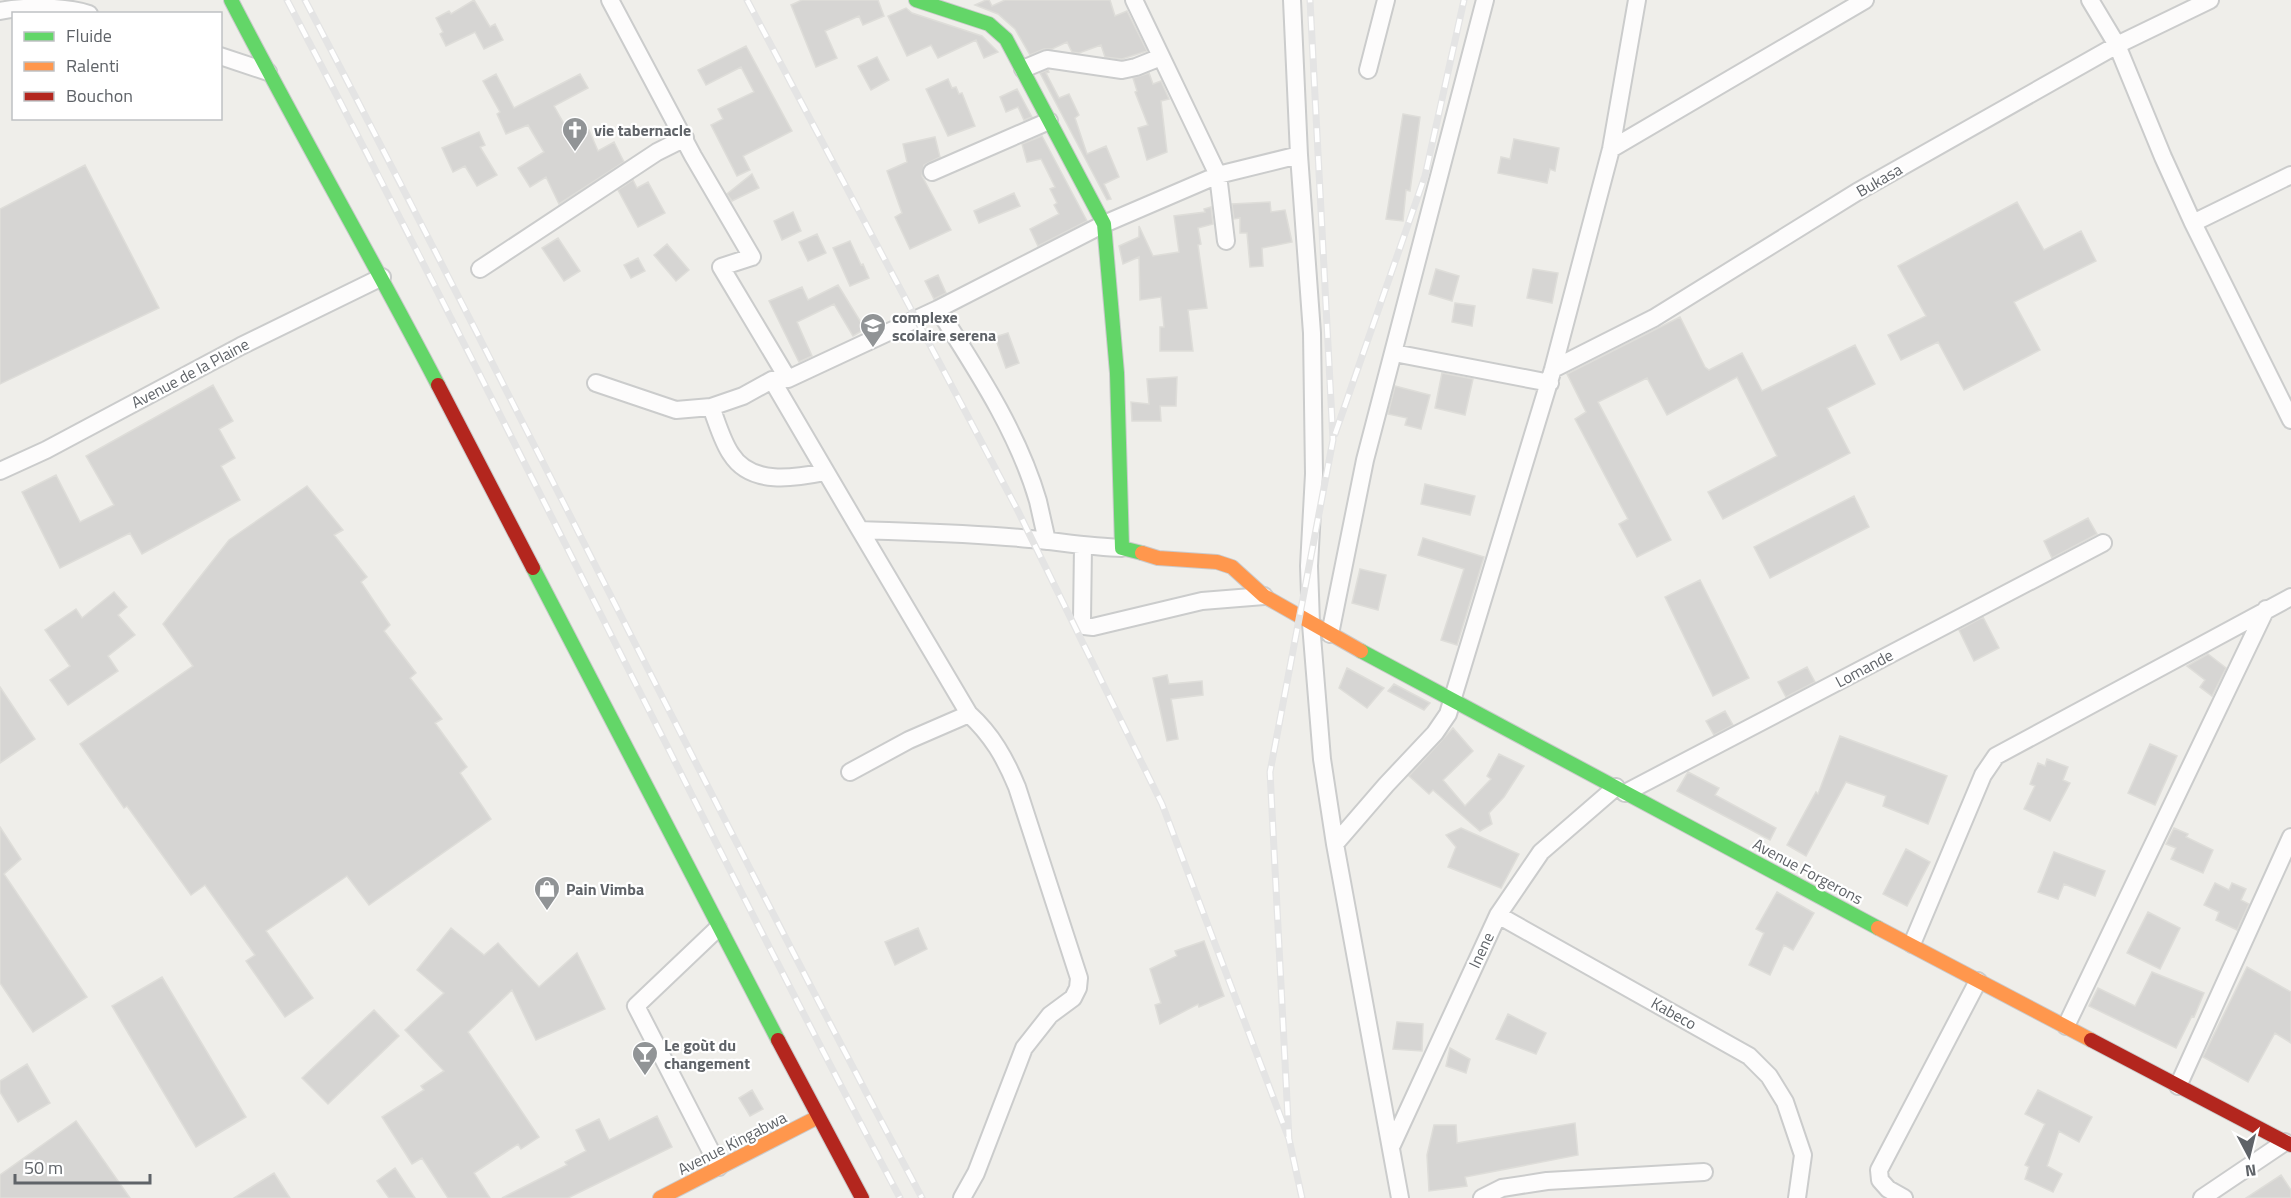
<svg xmlns="http://www.w3.org/2000/svg" width="2291" height="1198" font-family="'Titillium Web',sans-serif">
	<style>
		.building { fill: #d6d5d3; stroke: #deddd9; stroke-width: 1.5 }
		.lines { fill: none; stroke-linecap: round; stroke-linejoin: round }
		.street-casing { stroke: #cbcccc; stroke-width: 20 }
		.fast-casing { stroke: #cacacb; stroke-width: 16 }
		.slow-casing { stroke: #cacacb; stroke-width: 16 }
		.jam-casing { stroke: #cacacb; stroke-width: 16 }
		.street { stroke: #fdfcfc; stroke-width: 16 }
		.fast { stroke: #63d668; stroke-width: 14 }
		.slow { stroke: #ff974d; stroke-width: 14 }
		.jam { stroke: #b3261e; stroke-width: 14 }
		.rail-casing { stroke: #e4e4e4; stroke-width: 7 }
		.rail { stroke: #fff; stroke-width: 4.5; stroke-dasharray: 14; stroke-linecap: butt }
		.labels { text-anchor: middle; stroke-width: 4.5; stroke-linejoin: round; paint-order: stroke }
		.poi-label { font-size: 16px; font-weight: bold; fill: #5f6368; stroke: #fff; text-anchor: start }
		.street-label { font-size: 16px; fill: #5f6368; stroke: #fff }
	</style>
	<rect width="100%" height="100%" fill="#efeeea"/>
	<path class="building" d="M474 0 490 27 495 24 503 40 484 49 475 32 446 46 440 34 443 32 436 18 449 11 451 14Z
		M802 0H878L884 16 863 25 859 16 825 31 837 58 816 67 791 5Z
		M986 0H989L992 6 1005 0H1110L1115 16 1127 11 1147 51 1122 59 1105 57 1101 45 1079 53 1072 52 1067 42 1052 49H1044L1030 55 1015 29 998 14 975 5Z
		M906 8 912 13 982 36 998 52 984 58 976 40 938 58 931 45 907 56 888 16Z
		M746 46 792 131 743 156 750 170 737 176 711 125 723 119 718 109 754 92 741 67 706 85 698 70Z
		M877 57 889 80 871 90 858 66Z
		M1048 70 1049 72 1046 73 1059 98 1069 94 1079 115 1075 118 1087 154 1106 146 1119 177 1104 184 1111 199 1107 200 1040 73Z
		M1149 73 1153 84 1161 81 1169 99 1161 101 1167 152 1147 160 1138 128 1148 125 1135 92 1137 91 1133 78Z
		M496 74 514 108 580 74 588 88 554 106 572 138 589 130 598 151 614 142 624 162 559 204 546 177 530 187 518 168 544 152 528 125 506 134 497 114 500 112 483 81Z
		M948 79 952 88 956 87 959 94 962 93 975 126 948 136 926 89Z
		M1017 89 1032 117 1024 120 1018 107 1006 112 1000 97Z
		M1403 114 1420 117 1410 191 1406 190 1403 221 1386 219Z
		M479 132 485 145 480 147 497 175 477 186 465 166 453 172 442 148Z
		M1042 136 1087 221 1038 246 1030 229 1059 214 1054 205 1057 203 1050 189 1055 187 1041 159 1027 162 1022 144Z
		M935 137 940 157 924 165 922 176 951 230 910 249 895 217 902 213 887 171 907 162 903 144Z
		M1514 139 1559 148 1555 171 1550 169 1547 183 1498 173 1501 157 1510 159Z
		M85 165 159 308 0 384V209Z
		M752 174 759 188 732 201 727 194Z
		M633 180 637 188 648 182 665 213 638 227 618 190Z
		M1014 193 1020 206 979 223 974 211Z
		M1270 202 1271 212 1285 210 1292 242 1262 248 1263 266 1250 267 1247 233H1240V218L1234 219 1232 204Z
		M2017 202 2044 250 2081 231 2096 261 2014 302 2040 350 1964 390 1938 342 1901 360 1888 335 1926 316 1898 266Z
		M1211 207 1213 224 1198 228 1201 244 1198 245 1207 308 1188 310 1193 351H1160V327H1164L1161 297 1140 300 1139 257 1123 264 1119 246 1139 237V226L1153 256 1179 252 1174 216 1205 212 1204 209Z
		M793 212 801 231 782 240 774 221Z
		M817 234 826 253 808 261 799 242Z
		M558 238 580 271 564 281 542 248Z
		M850 241 861 265 863 264 869 278 850 286 833 248Z
		M667 244 689 270 676 281 654 255Z
		M638 258 645 271 631 278 624 265Z
		M1436 269 1459 276 1452 301 1429 294Z
		M1533 269 1558 273 1552 303 1527 298Z
		M938 275 946 293 934 299 925 281Z
		M838 285 865 329 853 336 834 304 797 322 812 356 799 362 769 301 802 287 808 300Z
		M1455 303 1475 306 1472 326 1452 322Z
		M1680 317 1705 367 1709 370 1742 353 1762 391 1855 345 1875 384 1827 408 1850 453 1723 519 1708 492 1777 456 1737 377 1667 415 1647 378 1598 402 1671 540 1637 557 1619 524 1628 519 1575 419 1586 412 1567 374Z
		M1008 333 1019 363 1006 368 995 337Z
		M1442 373 1473 379 1465 415 1435 408Z
		M1177 377 1176 406H1160L1161 421H1132L1131 402 1149 404 1147 379Z
		M213 385 233 421 219 429 235 458 221 466 240 500 142 554 130 533 60 568 22 492 56 475 80 522 114 505 86 456Z
		M1395 386 1430 395 1421 429 1405 425 1407 418 1388 414Z
		M1425 484 1475 496 1470 515 1421 504Z
		M307 486 343 530 334 535 367 577 361 582 390 625 384 631 416 673 410 678 442 719 435 723 467 767 460 773 491 819 369 905 347 876 266 931 313 998 285 1017 246 961 255 955 205 885 191 895 127 806 124 808 80 744 193 666 163 624 229 540Z
		M1854 496 1869 527 1770 578 1754 547Z
		M2088 518 2097 534 2052 558 2044 541Z
		M1423 538 1484 557 1457 645 1441 640 1464 569 1418 555Z
		M1360 569 1386 575 1378 610 1352 603Z
		M1700 580 1749 678 1713 696 1665 597Z
		M114 592 127 607 118 615 135 635 108 656 118 671 68 705 50 680 70 666 45 630 76 609 82 618Z
		M1983 617 1999 648 1974 661 1959 630Z
		M2208 654 2226 668 2212 696 2200 687 2205 680 2187 666Z
		M1807 667 1815 682 1786 697 1778 682Z
		M1347 668 1384 688 1367 708 1339 688Z
		M1167 675 1169 684 1202 681 1203 695 1171 699 1178 739 1167 741 1153 678Z
		M1394 684 1430 703 1424 710 1388 691Z
		M0 687 35 739 0 763Z
		M1725 711 1733 725 1714 735 1706 721Z
		M1453 728 1473 751 1443 780 1465 806 1491 779 1487 776 1499 754 1524 766 1504 797 1489 813 1492 824 1480 831 1433 790 1429 794 1409 776Z
		M1840 736 1947 776 1928 824 1883 806 1886 796 1846 782 1806 856 1787 845 1816 792 1818 794Z
		M2150 744 2177 756 2155 805 2128 793Z
		M2047 759 2068 767 2063 780 2070 783 2050 821 2024 809 2035 786 2030 784 2038 763 2045 766Z
		M1688 772 1719 788 1715 795 1776 828 1770 840 1677 791Z
		M0 827 21 859 4 874 87 997 33 1032 0 983Z
		M1461 828 1519 854 1501 888 1448 867 1456 847 1446 835Z
		M2174 828 2188 834 2186 837 2213 850 2203 873 2171 859 2176 848 2166 844Z
		M1906 849 1930 862 1907 906 1883 894Z
		M2054 852 2105 871 2095 896 2064 884 2058 899 2038 892Z
		M2215 883 2229 890 2232 883 2246 889 2241 900 2249 904 2237 930 2216 920 2219 912 2204 905Z
		M1777 892 1814 913 1793 950 1784 945 1770 975 1749 965 1764 933 1756 929Z
		M2148 912 2180 928 2160 969 2127 953Z
		M451 928 484 955 498 943 539 987 577 953 605 1009 536 1040 512 990 468 1032 539 1137 521 1149 518 1144 474 1173 490 1198H448L422 1158 412 1164 382 1117 424 1090 421 1086 444 1071 405 1030 444 993 417 970Z
		M918 928 927 949 895 965 885 942Z
		M1204 941 1224 996 1199 1007 1198 1004 1160 1024 1155 1005 1161 1003 1150 969 1177 956 1175 951Z
		M2247 967 2291 992V1043L2275 1033 2248 1082 2203 1057Z
		M2152 972 2204 993 2194 1017 2192 1016 2176 1048 2089 1006 2098 988 2135 1006Z
		M162 977 246 1117 196 1147 112 1006Z
		M374 1010 399 1036 328 1104 302 1078Z
		M1508 1014 1546 1033 1536 1054 1496 1039Z
		M1397 1022 1423 1024 1422 1051 1393 1049Z
		M1450 1048 1470 1059 1466 1073 1446 1066Z
		M27 1064 50 1103 18 1122 0 1092V1081Z
		M752 1090 763 1109 750 1116 739 1098Z
		M2038 1090 2092 1117 2079 1142 2059 1131 2047 1166 2062 1174 2053 1192 2025 1179 2029 1167 2025 1165 2045 1124 2025 1114Z
		M657 1116 672 1147 568 1198H502L567 1165 565 1162 586 1151 576 1130 599 1119 609 1140Z
		M76 1121 130 1198H0V1175Z
		M1575 1123 1578 1155 1465 1177 1467 1186 1429 1191 1427 1155 1434 1125H1456L1457 1143Z
		M395 1168 415 1198H389L377 1181Z
		M274 1173 290 1198H234Z
		M2281 1175 2291 1190V1198H2246Z"/>
	<g class="lines">
		<defs>
			<path id="street" d="M610 0 693 156 752 257 721 267 788 379
				M1134 0 1218 175 1226 241
				M1292 0 1299 155 1312 333 1314 474 1309 566 1311 624 1322 759 1335 844 1400 1198
				M2090 0 2117 45 2163 157 2193 223 2291 420
				M0 11C25 6 65 6 89 14
				M220 56 268 72
				M1023 69 1047 59 1122 70 1136 67 1161 57
				M1368 70 1386 0
				M1611 149 1865 0
				M932 172 1049 121
				M2193 223 2291 175
				M480 269 657 152 685 138
				M938 309C976 369 1018 432 1038 501 1041 514 1044 528 1047 541
				M1394 353 1550 383
				M1553 369 1654 318 1857 192 2117 45 2210 0
				M772 380 860 530C917 532 974 533 1030 539 1061 542 1091 547 1122 548
				M596 383 676 410 711 407 743 396 772 380 788 379 938 309 1104 224 1218 175 1299 155
				M711 407C717 422 722 441 731 454 751 486 795 478 825 472
				M0 471 46 450 241 346 382 277
				M1083 546 1082 620 1084 626 1093 627 1202 601 1264 596
				M1330 634 1365 460 1485 0
				M850 772 909 740 969 714 860 530
				M1625 793 2103 543
				M1335 844 1386 785 1435 733 1448 714 1553 369 1611 149 1637 0
				M1498 915 1749 1056 1769 1076 1785 1102 1803 1155 1797 1198
				M718 928 636 1006 719 1167
				M1912 944 1983 775 1996 756 2291 597
				M2066 1026 2266 609
				M2178 1086 2291 837
				M1392 1145 1498 915 1541 852 1616 787
				M962 1198 976 1173 1024 1048 1050 1015 1073 998 1078 988 1079 978 1017 787C1005 758 992 735 969 714
				M1482 1198 1502 1188 1547 1181 1704 1172
				M1904 1198 1888 1189 1880 1180 1879 1170 1978 981
				M2202 1198 2285 1142"/>
			<path id="fast" d="M231 0C298 130 371 256 438 385
				M916 0 989 24 1006 39 1104 224 1117 373 1122 548 1142 553
				M533 568 778 1040
				M1361 651 1878 928"/>
			<path id="slow" d="M1142 553 1158 558 1217 562 1232 567 1264 596 1361 651
				M1878 928 2091 1040
				M660 1198 818 1117"/>
			<path id="jam" d="M438 385 533 568
				M778 1040 862 1198
				M2091 1040 2291 1145"/>
		</defs>
		<use href="#street" class="street-casing"/>
		<use href="#fast" class="fast-casing"/>
		<use href="#slow" class="slow-casing"/>
		<use href="#jam" class="jam-casing"/>
		<use href="#street" class="street"/>
		<use href="#fast" class="fast"/>
		<use href="#slow" class="slow"/>
		<use href="#jam" class="jam"/>
		<defs>
			<path id="rail" d="M287 0C496 397 690 802 900 1198
				M305 0C514 398 711 802 922 1198
				M747 0 1017 509 1162 804 1289 1139
				M1335 434 1425 176 1464 0
				M1302 1198 1289 1139 1270 772 1333 440 1310 0"/>
		</defs>
		<use href="#rail" class="rail-casing"/>
		<use href="#rail" class="rail"/>
	</g>
	<defs>
		<symbol id="church-pin" viewBox="-11 -11 22 30"><path d="M0 17L-7.5 6A9.5 9.5 0 1 1 7.5 6Z" fill="#919496" stroke="#fff"/><path d="M-1.2-6h2.4v3.5h3.3v2.4h-3.3V6h-2.4V-.1h-3.3v-2.4h3.3Z" fill="#fff"/></symbol>
		<symbol id="school-pin" viewBox="-11 -11 22 30"><path d="M0 17L-7.5 6A9.5 9.5 0 1 1 7.5 6Z" fill="#919496" stroke="#fff"/><path d="M0-5L7-2L0 1L-7-2ZM-4 1L0 2.5L4 1V4Q0 6-4 4Z" fill="#fff"/></symbol>
		<symbol id="shop-pin" viewBox="-11 -11 22 30"><path d="M0 17L-7.5 6A9.5 9.5 0 1 1 7.5 6Z" fill="#919496" stroke="#fff"/><path d="M-5-2.5h2.3a2.7 3.5 0 0 1 5.4 0H5L5.5 6h-11ZM-1.5-2.5h3a1.5 2.3 0 0 0-3 0Z" fill="#fff"/></symbol>
		<symbol id="bar-pin" viewBox="-11 -11 22 30"><path d="M0 17L-7.5 6A9.5 9.5 0 1 1 7.5 6Z" fill="#919496" stroke="#fff"/><path d="M-6-5H6L.8 .8V4.5H3.5V6h-7V4.5H-.8V.8Z" fill="#fff"/></symbol>
	</defs>
	<g fill-rule="evenodd">
		<use href="#church-pin" x="560" y="115" width="30" height="40"/>
		<use href="#school-pin" x="858" y="311" width="30" height="40"/>
		<use href="#shop-pin" x="532" y="874" width="30" height="40"/>
		<use href="#bar-pin" x="630" y="1039" width="30" height="40"/>
	</g>
	<g class="labels">
		<g class="poi-label">
			<text x="594" y="136">vie tabernacle</text>
			<text x="892" y="323">complexe<tspan x="892" dy="18">scolaire serena</tspan></text>
			<text x="566" y="895">Pain Vimba</text>
			<text x="664" y="1051">Le goùt du<tspan x="664" dy="18">changement</tspan></text>
		</g>
		<g class="street-label">
			<text transform="translate(1879 180) rotate(-30)" y="6">Bukasa</text>
			<text transform="translate(190 373) rotate(-28)" y="6">Avenue de la Plaine</text>
			<text transform="translate(1864 668) rotate(-28)" y="6">Lomande</text>
			<text transform="translate(1808 871) rotate(28)" y="6">Avenue Forgerons</text>
			<text transform="translate(1481 950) rotate(-65)" y="6">Inene</text>
			<text transform="translate(1674 1013) rotate(29)" y="6">Kabeco</text>
			<text transform="translate(732 1143) rotate(-27)" y="6">Avenue Kingabwa</text>
		</g>
	</g>
	<rect x="12" y="12" width="210" height="108" fill="#ffffff" stroke="#bfc1c3" stroke-width="1.5"/>
	<rect x="24" y="32" width="30" height="9" fill="#63d668" stroke="#bfc1c3" stroke-width="1.5"/>
	<text x="66" y="42" font-size="18" fill="#5f6368">Fluide</text>
	<rect x="24" y="62" width="30" height="9" fill="#ff974d" stroke="#bfc1c3" stroke-width="1.5"/>
	<text x="66" y="72" font-size="18" fill="#5f6368">Ralenti</text>
	<rect x="24" y="92" width="30" height="9" fill="#b3261e" stroke="#bfc1c3" stroke-width="1.5"/>
	<text x="66" y="102" font-size="18" fill="#5f6368">Bouchon</text>
	<g transform="translate(2249 1156) rotate(173)" stroke="#ffffff" stroke-width="4.5" paint-order="stroke">
	<path d="M0-4.5L10 22L0 15L-10 22Z" fill="#5f6368"/>
	<text y="-9" font-size="16" font-weight="bold" text-anchor="middle" fill="#5f6368">N</text>
	</g>
	<path d="M15 1174v9h135v-9" fill="none" stroke="#5f6368" stroke-width="3"/>
	<text x="24" y="1174" font-size="18" fill="#5f6368" stroke="#ffffff" stroke-width="4.5" paint-order="stroke">50 m</text>
</svg>
